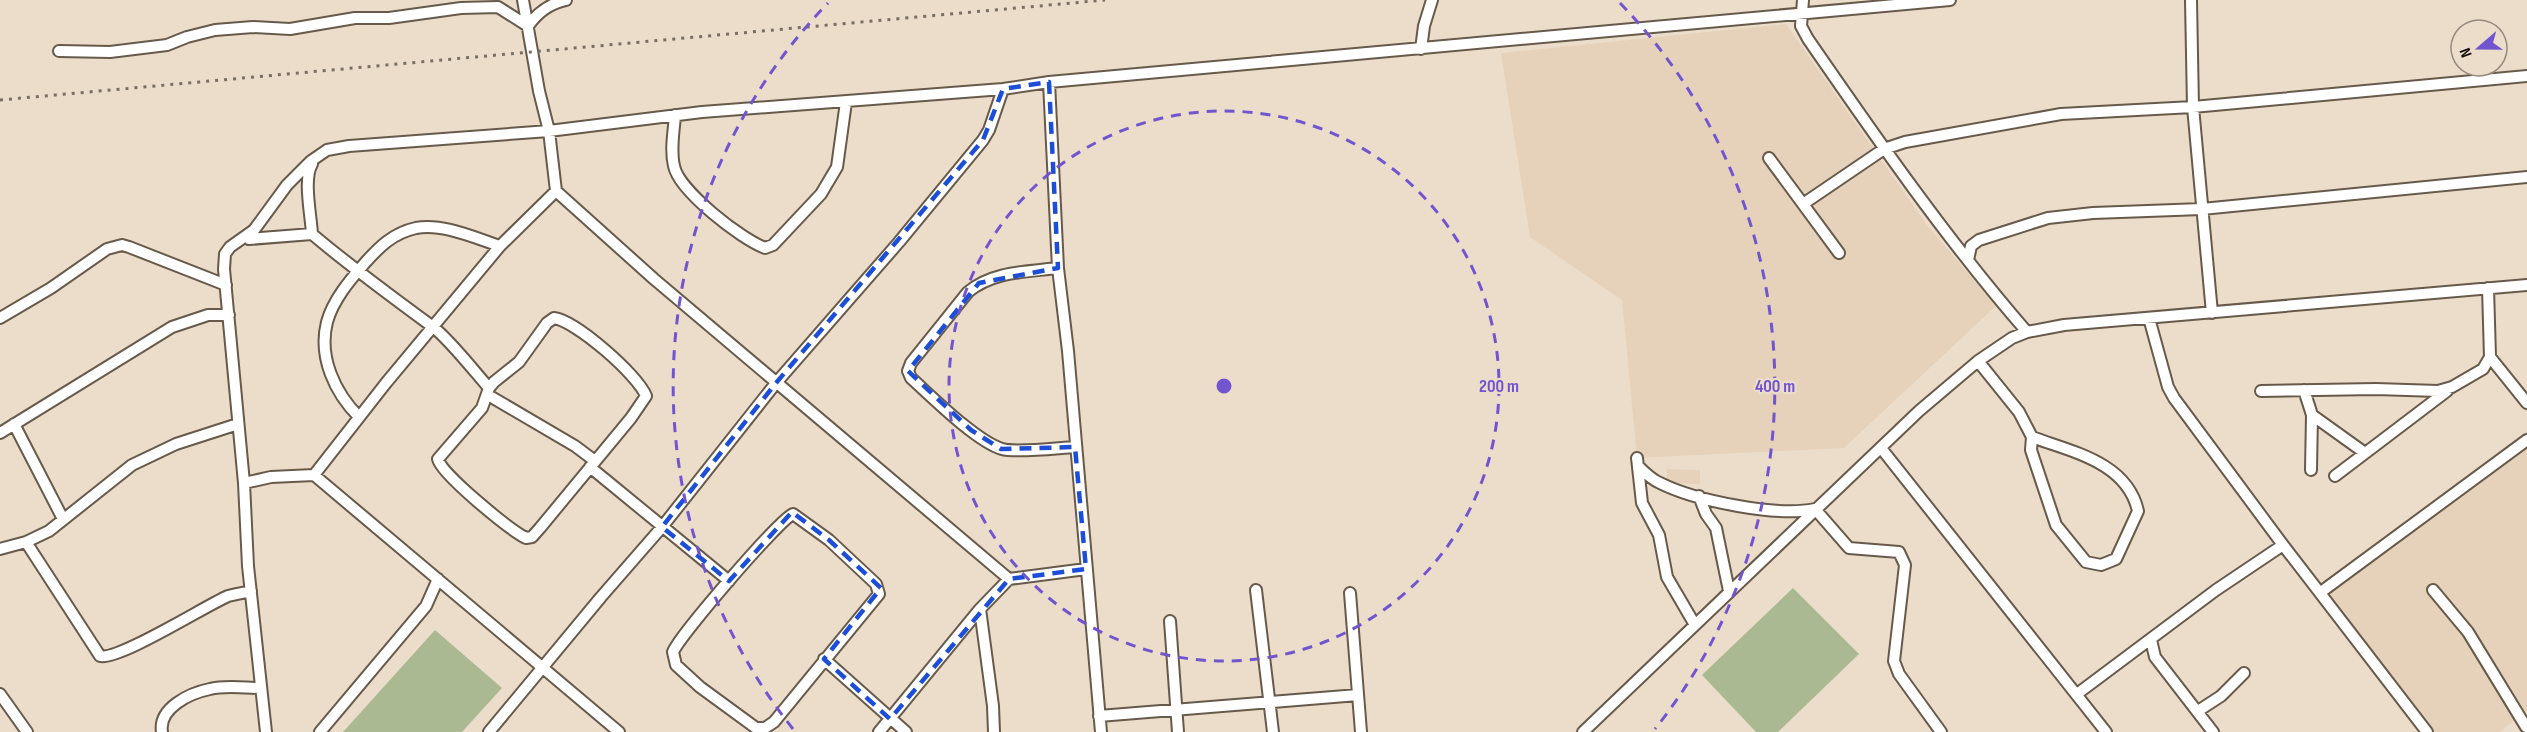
<svg xmlns="http://www.w3.org/2000/svg" width="2527" height="732" font-family="'Sofia Sans Condensed',sans-serif">
	<style>
		.built { fill: #e6d2ba }
		.green { fill: #aab992 }
		.lines { fill: none; stroke-linecap: round; stroke-linejoin: round }
		.minor-casing { stroke: #675a4a; stroke-width: 14 }
		.minor { stroke: #fff; stroke-width: 10 }
		.rail { stroke: #786e63; stroke-width: 3; stroke-dasharray: 3 6; stroke-linecap: butt }
		.marked { fill: none; stroke: #1d4ed8; stroke-width: 4.5; stroke-dasharray: 12 8; stroke-linejoin: round }
		.ring { fill: none; stroke: #7255ce; stroke-width: 3; stroke-dasharray: 10 8 }
		.centre { fill: #7255ce; stroke: #ecddcb; stroke-width: 3 }
		.ring-label { font-size: 18px; text-anchor: middle; font-weight: bold; fill: #7255ce; stroke: #ecddcb; stroke-width: 4.5; stroke-linejoin: round; paint-order: stroke }
	</style>
	<rect width="100%" height="100%" fill="#ecddcb"/>
	<path class="built" d="M1786 24 1927 225 1996 306 1844 448 1637 458 1622 300 1530 237 1501 53Z
		M2527 446V711L2500 732H2431L2330 598 2331 592Z
		M1667 469 1700 470V484L1667 483Z"/>
	<path class="green" d="M1793 588 1859 654 1778 732H1756L1702 675Z
		M435 630 502 688 462 732H343Z"/>
	<g class="lines">
		<defs>
			<path id="minor" d="M523 0 539 91 549 131 556 191 654 279 1009 579
				M1803 0 1801 26 1808 39C1877 139 1947 240 2027 332
				M2191 0 2193 107 2212 313
				M1421 49 1424 26 1432 0
				M59 51 110 52 167 45 187 37 215 30 253 27 290 29 355 18H389L461 8 498 7 528 26C538 12 549 4 566 0
				M1049 82 1058 268 1068 351 1101 732
				M675 115C674 131 670 149 674 166 679 191 741 239 765 248L773 245 821 194 837 167 846 102
				M1769 158 1839 253
				M1803 204 1884 149 1905 142 2061 114 2193 107 2527 76
				M312 234C311 215 303 179 312 164
				M247 236 249 239 312 234C351 267 392 297 433 327 449 339 474 371 489 388
				M1968 260 1971 246 1979 240 2048 218 2093 213 2202 209 2527 177
				M1058 268C1027 272 993 271 968 292L911 363 908 371 911 378C932 397 976 441 1002 449 1016 453 1057 448 1075 447
				M2488 288 2490 357 2527 403
				M0 318 51 288 107 249 122 245 129 247 226 285
				M554 318C576 321 638 375 646 396L631 418 540 528 532 537 526 538C510 530 441 474 438 459L482 408 489 388 494 382 519 362 547 323Z
				M2149 318 2168 387 2174 398 2283 545 2427 732
				M1978 361 2019 412 2032 437 2031 450 2056 525 2086 562 2101 565 2116 559 2138 511C2127 462 2072 452 2032 437
				M2304 390 2312 415 2365 453
				M2261 391 2376 389 2438 391 2452 387 2483 369 2490 357
				M488 395 575 446 595 461
				M359 417C335 393 318 357 327 322 333 300 350 280 364 264 379 247 393 233 416 228 443 223 475 238 500 246
				M14 424 63 519
				M0 433 172 327 208 315H229
				M1881 448 2106 732
				M1637 458 1642 503 1659 535 1667 577 1695 625
				M1638 466C1644 472 1652 480 1660 483 1696 501 1777 517 1815 509L1849 548 1899 552 1905 565 1894 661 1899 674 1941 732
				M590 467 729 581
				M2311 470 2312 415
				M314 475 386 383 500 246 556 191
				M2335 476 2447 391
				M244 483 271 477 314 475 619 732
				M1699 496 1706 514 1716 528 1729 591
				M793 514 829 540 876 584 879 594 774 722 765 728H756L700 687 676 665 673 652C680 635 779 520 793 514Z
				M26 542 100 656C118 661 205 606 228 596 235 594 243 593 251 591
				M0 549 26 542 49 531 132 465 176 444 238 424
				M1256 590 1273 732
				M2433 590 2468 632 2526 727
				M2321 592 2527 440
				M1350 593 1361 732
				M980 609 993 706 994 732
				M1170 621 1178 732
				M2151 640 2155 657 2213 732
				M824 659 906 732
				M0 694 27 732
				M2077 694 2216 590 2283 545
				M2198 711 2221 696 2244 673
				M1099 716 1358 695
				M162 732C158 708 190 693 210 689 225 685 245 688 261 688
				M266 732 248 566 244 483 224 269 225 254 230 247 254 230 287 185 311 161 327 150 349 146 549 131 702 112 1003 89 1049 82 1950 0
				M320 732 426 606 438 579
				M489 732 601 597 662 527 776 383 899 242 983 140 989 130 1003 89
				M879 732 980 609 1009 579 1086 569
				M1583 732 1919 411 1978 361 2012 338 2027 332 2064 325 2527 285"/>
		</defs>
		<use href="#minor" class="minor-casing"/>
		<use href="#minor" class="minor"/>
		<path class="rail" d="M0 100 1105 0"/>
	</g>
	<path class="marked" d="M1049 82 1058 268 979 283 908 371 971 430 1001 449 1075 447 1086 569 1009 579 890 719 824 659 881 588 829 540 792 512 729 581 662 527 776 383 983 140 1003 89Z"/>
	<g class="ring">
		<circle cx="1224" cy="386" r="275"/>
		<path d="M793 729A551 551 0 0 1 828 3M1620 3A551 551 0 0 1 1655 729"/>
	</g>
	<circle cx="1224" cy="386" r="9" class="centre"/>
	<g class="ring-label">
		<text x="1499" y="392">200 m</text>
		<text x="1775" y="392">400 m</text>
	</g>
	<g transform="translate(2479 48) rotate(250)"><circle r="28" fill="#ecddcb" stroke="#958a7d" stroke-width="1.5"/>
	<path d="M0-4.5L10 22L0 15L-10 22Z" fill="#7255ce"/>
	<text y="-9" font-size="16" font-weight="bold" text-anchor="middle" fill="#130e08">N</text>
	</g>
</svg>
